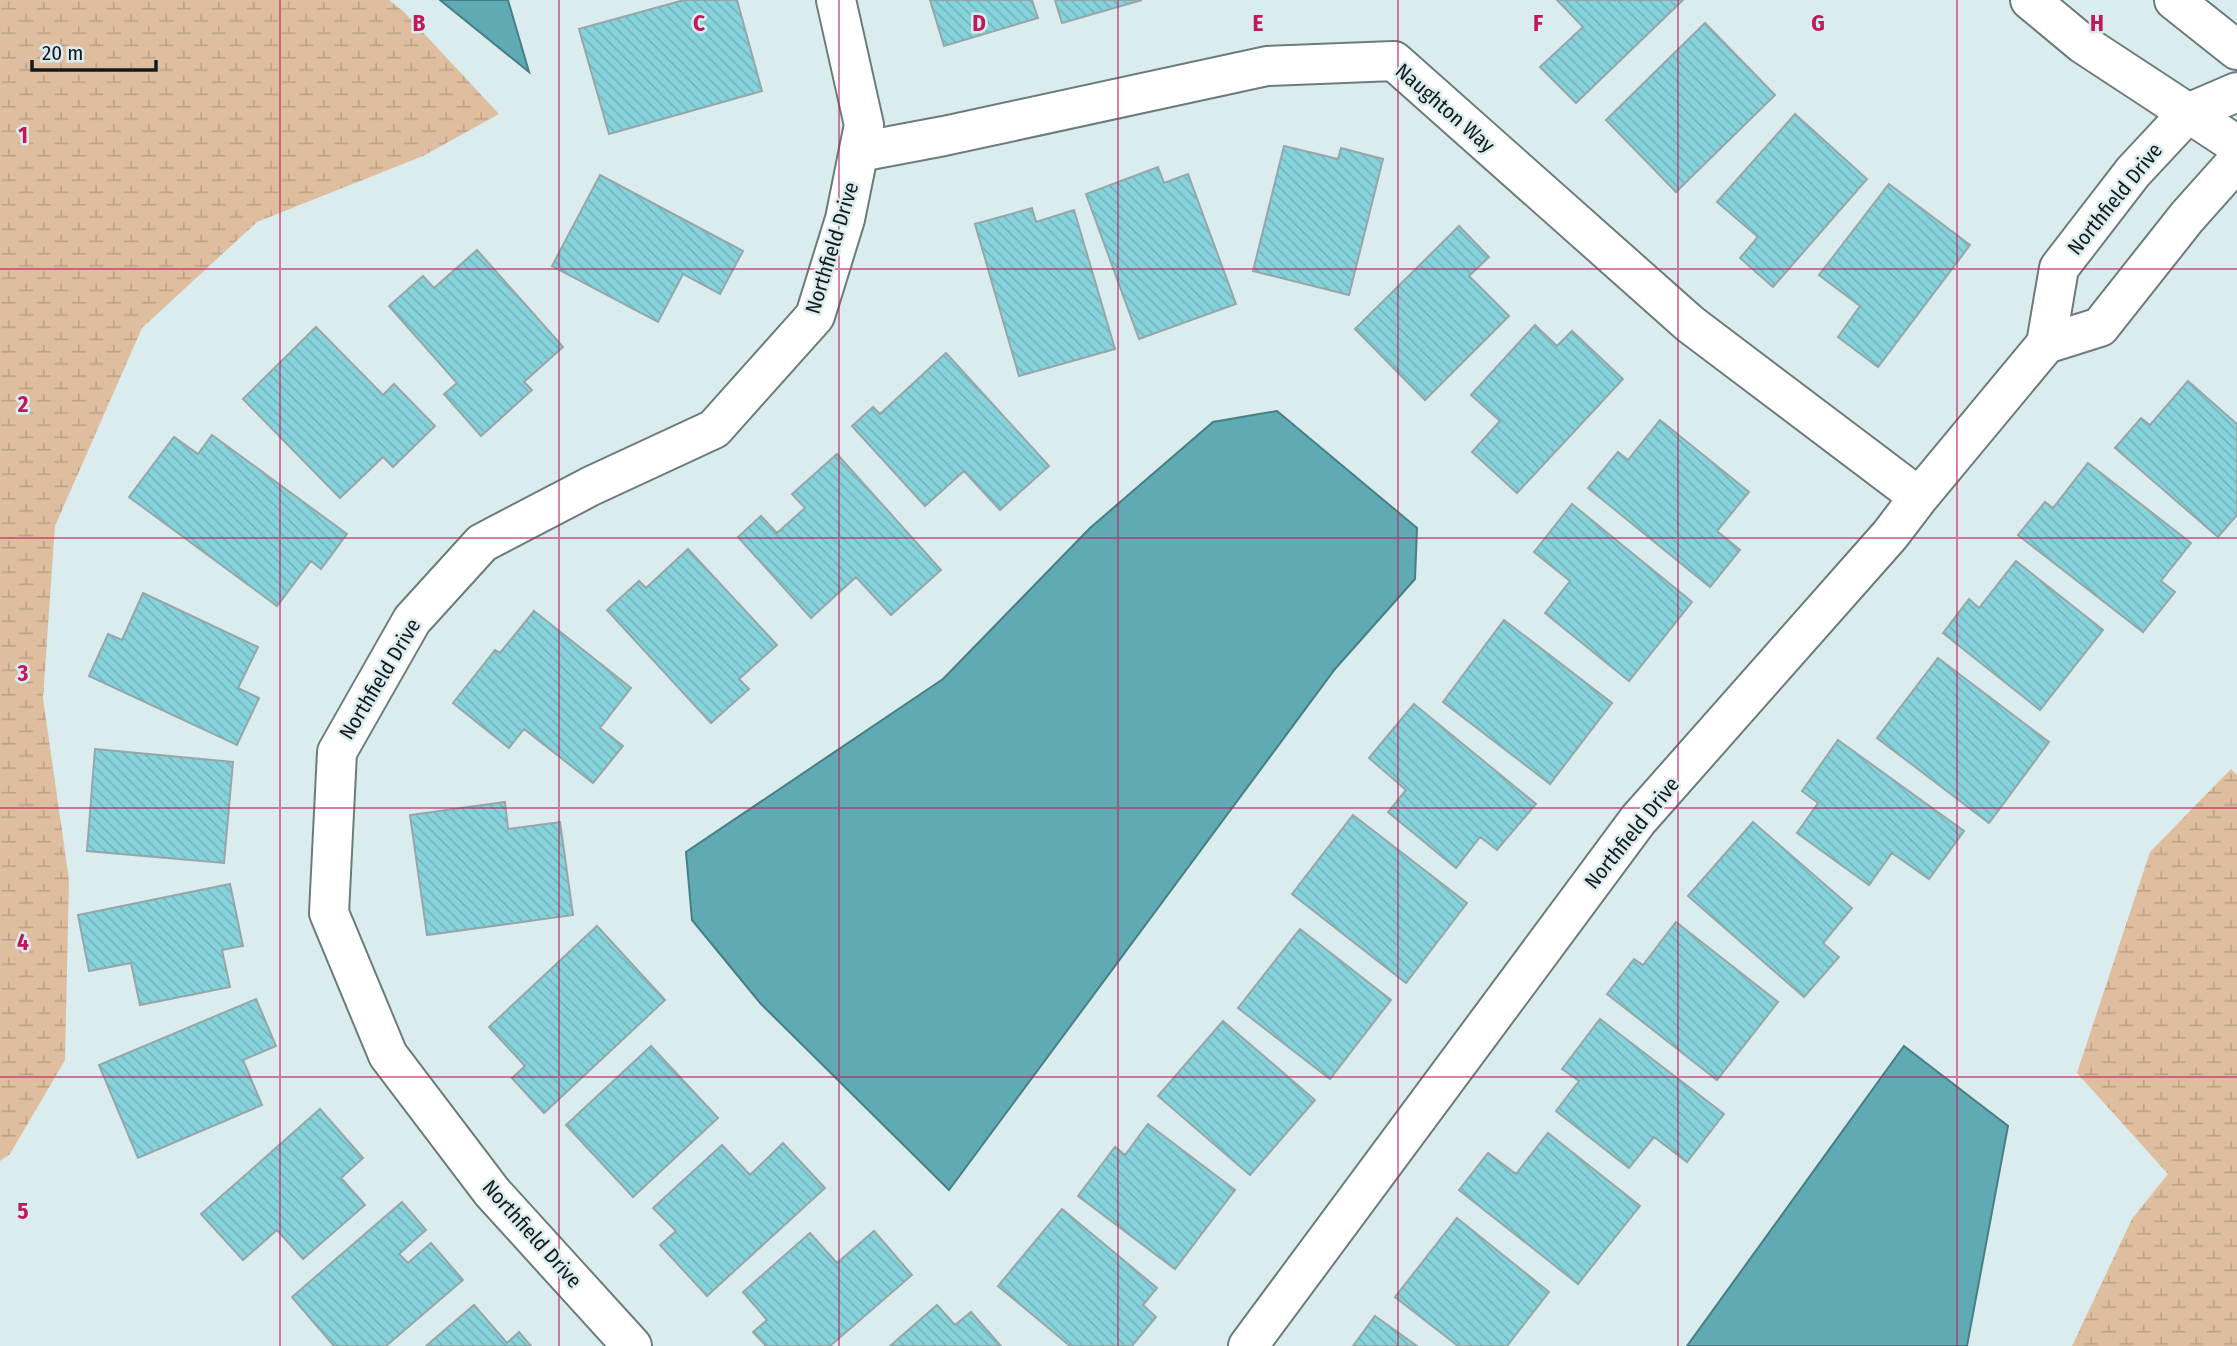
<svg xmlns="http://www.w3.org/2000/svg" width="2237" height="1346" font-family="'Fira Sans Condensed',sans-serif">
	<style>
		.wetland { fill: url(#wetland-marsh) }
		.water { fill: #5faab3; stroke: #487f85; stroke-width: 2 }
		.building { fill: url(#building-back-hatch); stroke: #96a6a9; stroke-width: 2 }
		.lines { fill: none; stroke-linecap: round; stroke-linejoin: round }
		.minor-casing { stroke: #6c7c7e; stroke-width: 42 }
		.tertiary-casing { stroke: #6c7c7e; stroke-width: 42 }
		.minor { stroke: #fff; stroke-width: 38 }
		.tertiary { stroke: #fff; stroke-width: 38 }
		.grid { fill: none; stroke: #c2185b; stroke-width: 2; stroke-opacity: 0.55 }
		.labels { text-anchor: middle; stroke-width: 5; stroke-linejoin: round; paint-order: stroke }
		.street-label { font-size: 21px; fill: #141a1b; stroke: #daecee }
		.grid-label { font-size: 23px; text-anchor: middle; font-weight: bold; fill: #c2185b; stroke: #daecee; stroke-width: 5; stroke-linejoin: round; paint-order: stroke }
	</style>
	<defs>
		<pattern id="wetland-marsh" width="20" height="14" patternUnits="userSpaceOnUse" patternTransform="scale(1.75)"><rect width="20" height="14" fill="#dfbea0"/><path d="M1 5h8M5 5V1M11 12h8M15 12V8" fill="none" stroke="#bea389"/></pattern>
		<pattern id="building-back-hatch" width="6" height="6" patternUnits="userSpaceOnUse" patternTransform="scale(1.75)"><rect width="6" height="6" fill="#87d3dc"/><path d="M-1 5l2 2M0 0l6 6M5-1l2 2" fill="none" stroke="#74b5bc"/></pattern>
	</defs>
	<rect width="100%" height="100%" fill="#daecee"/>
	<path class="wetland" d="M0 0H389L404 12 499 114 423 156 257 222 142 328 55 526 43 698 69 880 65 1060 10 1154 0 1161Z
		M2231 769 2237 775V1346H2072L2132 1219 2168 1174 2077 1073 2150 852Z"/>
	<path class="water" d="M440 0H508L529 72Z
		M1277 411 1417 528 1415 579 1335 669 949 1190 761 1004 692 920 686 852 943 679 1090 528 1213 422Z
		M1904 1046 2008 1126 1967 1346H1687Z"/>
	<path class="building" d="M684 0H737L762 91 609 134 579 29Z
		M930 0H1032L1038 18 944 46Z
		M1055 0H1142L1062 23Z
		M1557 0H1683L1576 103 1540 67 1583 27Z
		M1705 23 1775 95 1676 192 1606 120Z
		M1795 114 1867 179 1773 287 1740 258 1758 237 1717 202Z
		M1284 146 1338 159 1341 148 1383 159 1349 295 1253 271Z
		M1158 167 1164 183 1188 174 1236 304 1139 339 1086 194Z
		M600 175 743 251 720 294 683 274 658 322 552 266Z
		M1889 184 1970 245 1878 367 1838 337 1860 306 1819 275Z
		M1032 208 1036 222 1074 210 1115 349 1019 376 975 224Z
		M1459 226 1489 257 1469 276 1509 316 1425 400 1355 329Z
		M477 250 563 347 524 382 532 390 481 436 444 394 457 383 389 306 423 276 434 288Z
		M1535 325 1557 346 1572 331 1623 379 1517 493 1472 452 1500 421 1471 395Z
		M316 327 383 395 394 384 435 426 393 467 383 457 340 498 243 399Z
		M946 353 1049 466 1000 510 964 471 925 506 852 426 873 407 880 414Z
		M2188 381 2237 424V515L2218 537 2115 448 2141 418 2150 425Z
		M1660 420 1749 492 1717 531 1740 550 1710 587 1588 488 1618 452 1628 460Z
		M212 435 347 534 321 569 311 561 277 606 129 497 174 437 198 454Z
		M837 454 941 570 891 615 856 577 811 618 738 537 761 516 777 533 805 508 792 494Z
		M2088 463 2191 543 2161 581 2175 592 2143 632 2018 535 2045 502 2053 508Z
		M1572 504 1692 602 1629 681 1545 613 1570 581 1534 552Z
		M688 549 777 645 739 679 749 689 711 723 607 610 639 581 646 588Z
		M2016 561 2103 630 2040 710 1943 633 1969 599 1979 608Z
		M143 593 258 647 238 688 259 698 237 745 89 676 108 634 122 640Z
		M534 611 631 688 600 728 623 746 593 783 524 729 509 748 453 703 495 650 500 653Z
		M1504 620 1612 703 1550 784 1443 702Z
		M1938 658 2049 742 1989 823 1877 738Z
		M1414 704 1536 804 1497 850 1480 837 1456 868 1388 812 1406 790 1369 758Z
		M1838 740 1964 831 1929 879 1892 853 1869 885 1797 833 1818 803 1802 791Z
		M95 749 233 762 224 863 87 851Z
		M505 802 508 829 560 822 573 915 427 935 410 815Z
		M1353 815 1467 903 1406 983 1292 894Z
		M1753 822 1852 908 1823 943 1839 957 1804 997 1688 896Z
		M230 884 243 946 222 950 230 987 140 1005 131 963 89 971 78 915Z
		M1676 922 1778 1002 1717 1080 1607 994 1634 959 1643 965Z
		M597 926 665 1000 544 1113 512 1078 525 1066 489 1027Z
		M1300 929 1391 1000 1330 1079 1238 1008Z
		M256 999 276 1046 243 1060 262 1105 138 1158 99 1065Z
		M1600 1019 1724 1114 1687 1162 1654 1137 1629 1168 1556 1111 1579 1081 1562 1069Z
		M1223 1021 1315 1100 1250 1175 1158 1096Z
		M651 1046 718 1118 633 1197 566 1125Z
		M320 1109 363 1158 341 1178 365 1205 303 1259 277 1230 243 1260 201 1214Z
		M1148 1124 1235 1190 1175 1269 1078 1196 1115 1147 1125 1155Z
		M1548 1133 1640 1206 1578 1284 1459 1190 1488 1153 1516 1174Z
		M783 1143 825 1188 707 1296 660 1245 676 1231 653 1208 722 1145 750 1175Z
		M402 1202 426 1230 399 1254 408 1263 431 1243 463 1280 386 1346H334L292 1297Z
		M1062 1209 1157 1288 1143 1305 1156 1317 1132 1346H1070L998 1286Z
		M1457 1218 1549 1292 1507 1346H1458L1395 1297Z
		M874 1231 912 1275 830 1346H766L753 1332 767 1320 743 1292 810 1233 837 1263Z
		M474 1305 507 1343 519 1332 531 1346H426Z
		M937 1305 955 1325 971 1312 1001 1346H890Z
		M1375 1316 1417 1346H1353Z"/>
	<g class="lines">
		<defs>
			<path id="minor" d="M859 152 944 136 1267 66 1394 61 1690 324 1919 497
				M2046 344 2100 327 2187 217 2237 161
				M632 1346 492 1192 388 1055 329 913 337 752 412 620 482 543 591 486 714 429 815 316 845 219 864 125 836 0
				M1248 1346 1638 820 1890 535 1919 497 2046 344 2059 268 2133 172 2188 113 2237 92"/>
			<path id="tertiary" d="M2030 0 2083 44 2237 145
				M2174 0 2237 50"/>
		</defs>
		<use href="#minor" class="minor-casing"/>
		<use href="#tertiary" class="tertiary-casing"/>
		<use href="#minor" class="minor"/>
		<use href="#tertiary" class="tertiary"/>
	</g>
	<path class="grid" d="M280 0V1346M559 0V1346M839 0V1346M1118 0V1346M1398 0V1346M1678 0V1346M1957 0V1346M0 269H2237M0 538H2237M0 808H2237M0 1077H2237"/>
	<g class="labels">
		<g class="street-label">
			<text transform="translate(1445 108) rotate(41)" y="7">Naughton Way</text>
			<text transform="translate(2115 199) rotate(-51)" y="7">Northfield Drive</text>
			<text transform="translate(832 248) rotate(-73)" y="7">Northfield Drive</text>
			<text transform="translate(380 679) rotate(-59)" y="7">Northfield Drive</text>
			<text transform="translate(1632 833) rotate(-51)" y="7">Northfield Drive</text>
			<text transform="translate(532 1234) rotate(48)" y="7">Northfield Drive</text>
		</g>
	</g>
	<g class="grid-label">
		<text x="419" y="31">B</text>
		<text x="699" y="31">C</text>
		<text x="979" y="31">D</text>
		<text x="1258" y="31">E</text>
		<text x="1538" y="31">F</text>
		<text x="1818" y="31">G</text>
		<text x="2097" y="31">H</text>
		<text x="23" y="143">1</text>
		<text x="23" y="412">2</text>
		<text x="23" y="681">3</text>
		<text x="23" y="950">4</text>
		<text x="23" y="1219">5</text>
	</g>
	<path d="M32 60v10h124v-10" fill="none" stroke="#141a1b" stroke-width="3.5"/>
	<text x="42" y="60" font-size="21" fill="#141a1b" stroke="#daecee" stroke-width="5" paint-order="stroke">20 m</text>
</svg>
